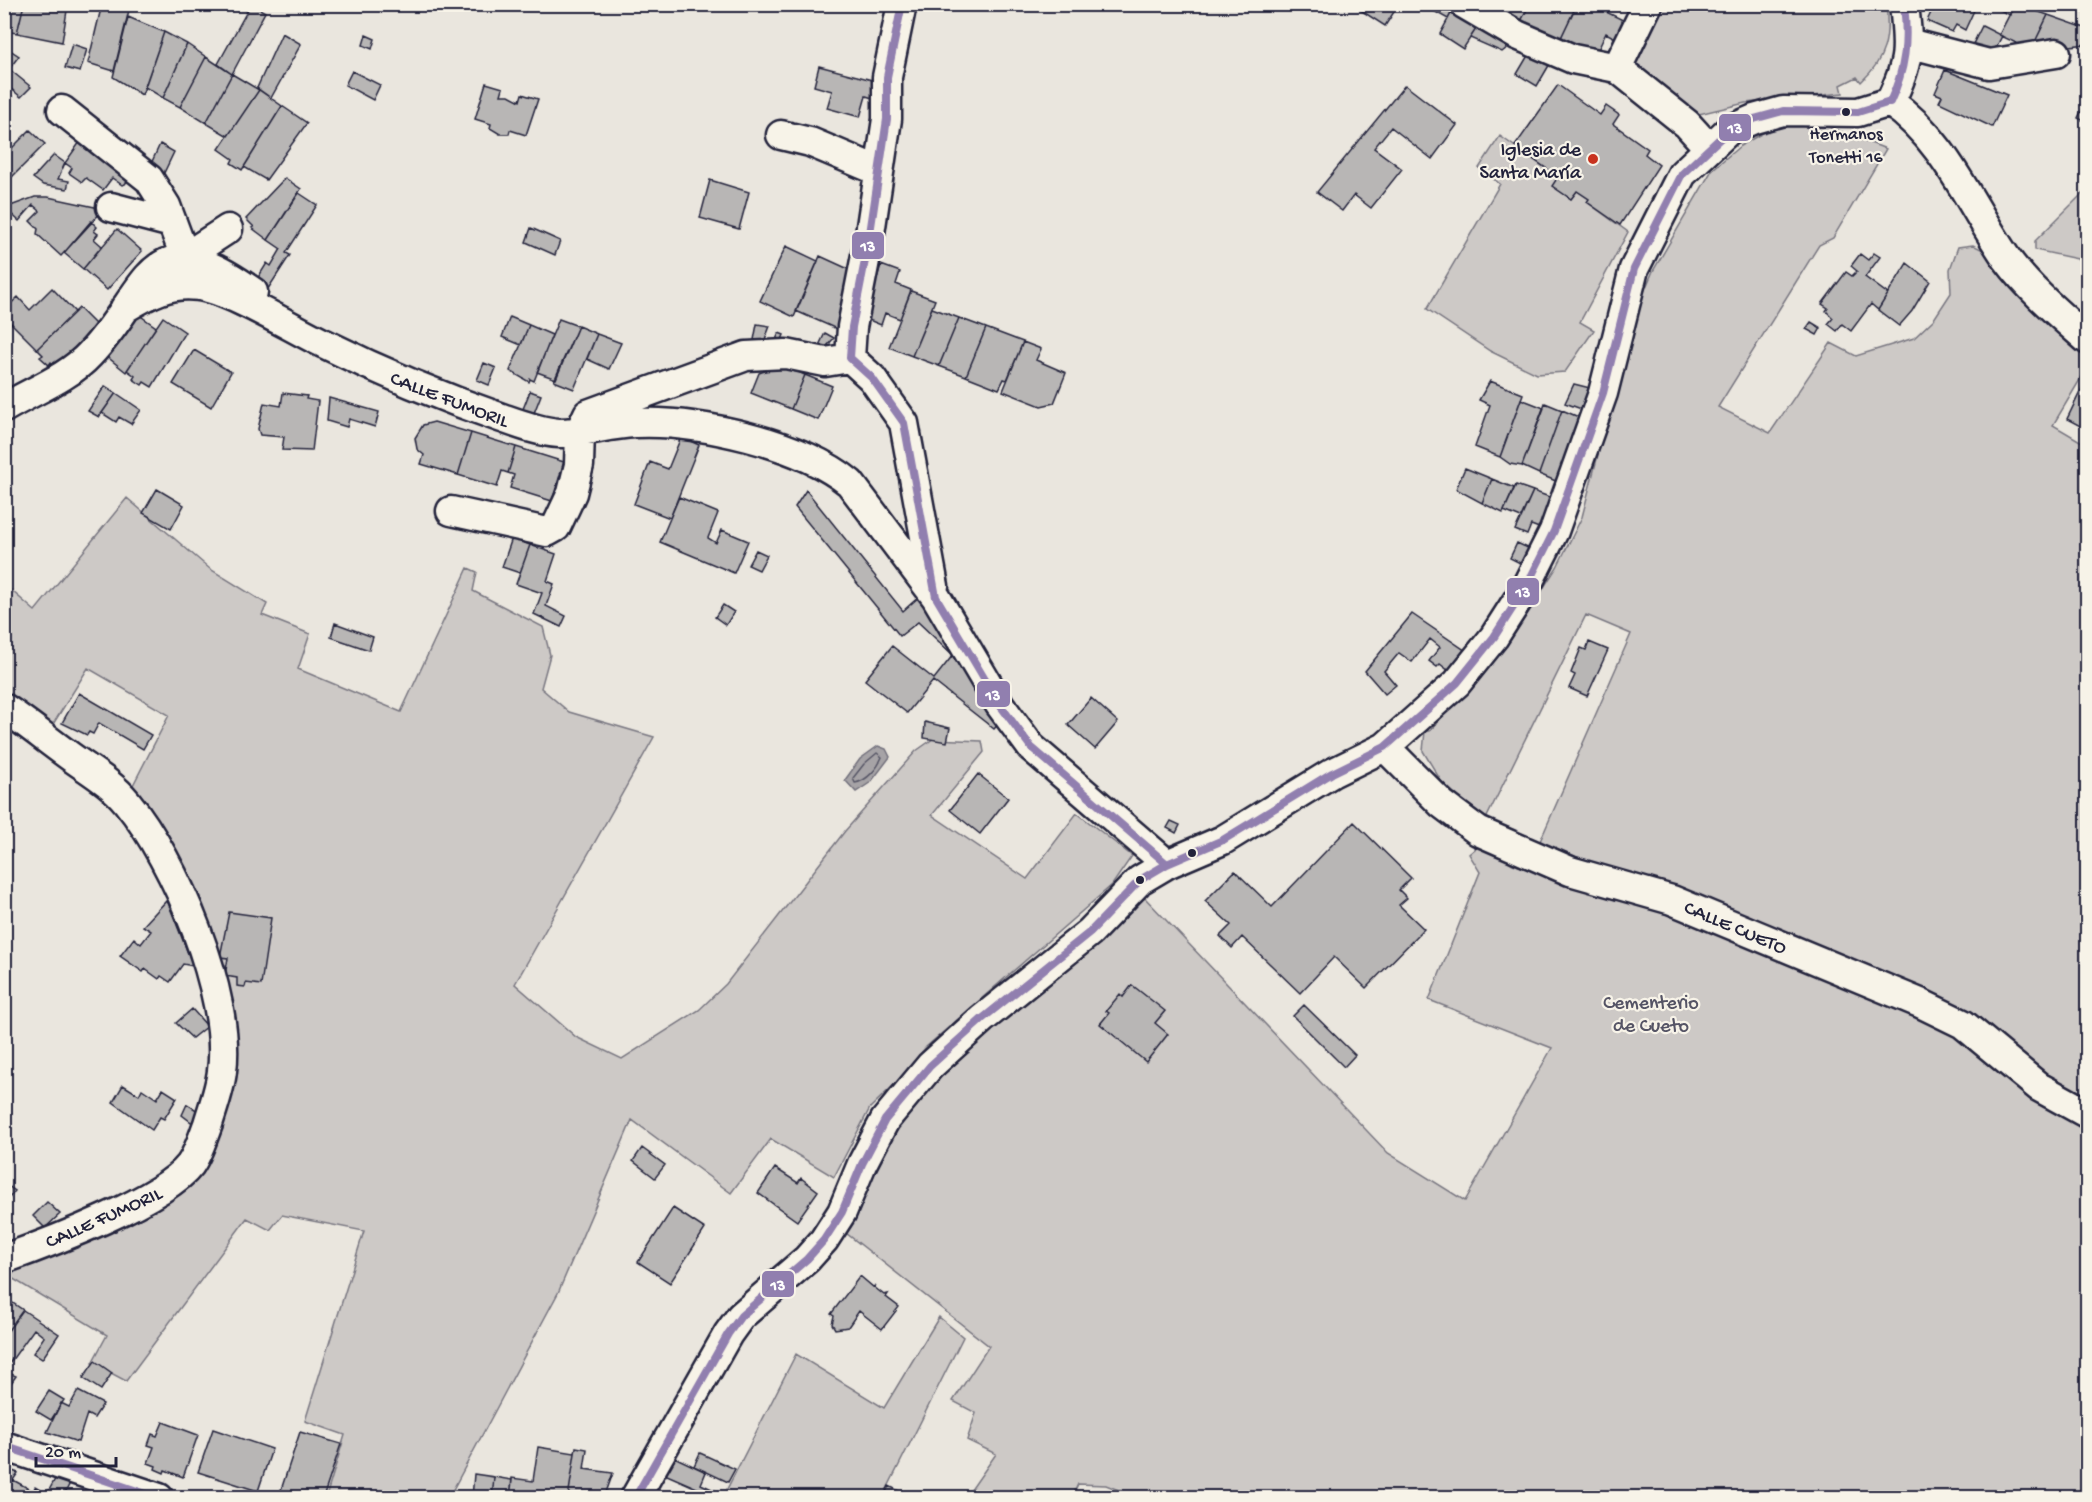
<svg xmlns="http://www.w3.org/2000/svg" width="2092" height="1502" font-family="'Gochi Hand',sans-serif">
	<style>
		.green { fill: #cdc9c6; stroke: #787680; stroke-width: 1.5 }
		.water { fill: #a6a3a6; stroke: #716f7b; stroke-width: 1.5 }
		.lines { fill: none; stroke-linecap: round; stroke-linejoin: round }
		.shore { stroke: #575666; stroke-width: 1.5 }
		.building { fill: #b8b6b5; stroke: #22223b; stroke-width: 1.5 }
		.street-casing { stroke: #22223b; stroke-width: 33 }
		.street { stroke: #f7f3e8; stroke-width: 28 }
		.bus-1-casing { stroke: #f7f3e8; stroke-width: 12 }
		.bus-1 { stroke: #917faf; stroke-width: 8 }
		.bus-dot { fill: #22223b; stroke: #f7f3e8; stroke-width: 2 }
		.poi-dot { fill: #c8321e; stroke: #f7f3e8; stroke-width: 2 }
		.labels { text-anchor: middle; stroke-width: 4.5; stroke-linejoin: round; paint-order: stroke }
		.bus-label { font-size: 18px; fill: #22223b; stroke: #f7f3e8 }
		.poi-label { font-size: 20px; fill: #22223b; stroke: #f7f3e8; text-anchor: end }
		.street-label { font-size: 20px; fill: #22223b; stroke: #f7f3e8 }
		.park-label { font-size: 20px; fill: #555465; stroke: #f7f3e8 }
		.line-badge { stroke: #f7f3e8; stroke-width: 2 }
		.badge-label { font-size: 16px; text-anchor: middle; font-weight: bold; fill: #fff }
	</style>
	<rect width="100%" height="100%" fill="#eae6de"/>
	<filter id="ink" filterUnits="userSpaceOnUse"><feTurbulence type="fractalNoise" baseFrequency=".0167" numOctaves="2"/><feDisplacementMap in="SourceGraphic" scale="12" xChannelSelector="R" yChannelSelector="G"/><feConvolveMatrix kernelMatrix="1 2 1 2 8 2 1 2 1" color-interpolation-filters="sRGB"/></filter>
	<g filter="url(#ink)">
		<path class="green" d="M1658 5H1886C1890 37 1886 59 1861 82L1857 77 1841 85 1843 93 1745 103 1699 114 1629 65Z
			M1782 122 1821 124 1886 149 1833 238 1819 245 1718 407 1770 433 1831 343 1856 356 1914 338 1934 319 1951 293 1950 269 1958 247 1973 245 1983 250 2087 357V368L2053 425 2087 445V1100L2060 1086 2005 1046 1537 848 1631 634 1586 615 1485 821 1441 781 1423 751 1425 731H1430L1516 631 1557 567 1582 517 1634 315 1653 271 1712 170 1740 146Z
			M1500 136 1558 177 1553 186 1571 199 1577 191 1589 199 1587 202 1628 232 1580 322 1594 330 1565 372 1537 374 1490 351 1427 309 1500 184 1479 168Z
			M2087 189V261L2035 250V241Z
			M127 498 210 569 267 604 262 615 310 634 298 669 401 712 468 568 477 572 473 591 543 627 550 655 541 688 569 712 654 737 515 984 576 1037 622 1059 699 1010 726 984 845 831 916 751 933 739 982 741 984 752 932 815 1027 879 1077 813 1132 856 1112 885 926 1047 900 1079 870 1108 834 1177 771 1139 731 1193 632 1120 558 1293 449 1497H326L345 1435 305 1421 364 1231 282 1215 270 1230 247 1218 126 1381 92 1363 107 1335 5 1274V1268L170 1200 233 1065 130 791 169 715 88 668 52 726 5 692V585L35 611Z
			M1481 844 1513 864 1545 875 1781 949 1943 1029 2027 1085 2087 1121V1497L1139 1498 1106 1485 1078 1484 1072 1497H966L996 1454 967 1440 976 1413 953 1401 989 1346 846 1233 892 1138 919 1100 969 1046 1145 898 1388 1153 1465 1201 1552 1048 1429 1000 1480 872 1469 854Z
			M939 1317 963 1337 883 1497 731 1498 724 1495 796 1354 884 1408Z"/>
		<path class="water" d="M878 746 886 749 890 757 871 782 856 792 845 780 860 759Z"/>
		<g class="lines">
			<path class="shore" d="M877 753 882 757C878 768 867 781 855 783L853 778 864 764Z"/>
		</g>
		<path class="building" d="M4 4H24L17 33 4 31Z
			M24 4H68L62 42 17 33Z
			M102 4 129 10 114 71 88 63Z
			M251 4 265 12 232 74 218 64Z
			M1287 4H1304L1298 12Z
			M1351 4H1399L1385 26Z
			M1432 4H1445L1453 9 1448 19 1430 9Z
			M1488 4H1530L1519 25Z
			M1530 4H1577L1559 42 1520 23Z
			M1577 4H1590L1627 22 1617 39 1606 33 1598 50 1559 42Z
			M1935 4H1973L1976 6 1965 30 1956 25 1952 32 1927 21Z
			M1988 4H2015L2010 15Z
			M2015 4 2048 15 2031 50 1999 35Z
			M1453 10 1478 26 1463 49 1440 34Z
			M2048 15 2088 29V44L2031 50Z
			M128 17 164 32 142 95 113 77Z
			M1478 26 1509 42 1508 47 1502 52 1470 38Z
			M1982 26 2002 36 1991 57 1971 48Z
			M164 32 187 44 163 98 145 87Z
			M282 33 301 44 271 98 257 88Z
			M366 35 375 39 372 49 363 45Z
			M72 44 87 49 80 72 65 68Z
			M187 44 206 57 180 107 163 98Z
			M4 46 19 56 9 69 31 87 21 97 4 83Z
			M1530 52 1551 62 1537 86 1517 74Z
			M206 57 232 74 206 123 180 107Z
			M819 66 880 82 879 100 866 96 860 117 827 108 832 91 814 86Z
			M1945 70 2007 95 1992 127 1939 102 1942 96 1935 93Z
			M352 71 380 85 373 100 345 85Z
			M232 74 259 90 228 136 206 123Z
			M486 83 503 88 501 95H509L520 101 522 94 538 99 526 135 510 130 509 134H500L490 128 491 124 475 119Z
			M1405 85 1457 125 1432 159 1391 127 1374 148 1402 169 1371 208 1354 195 1342 211 1317 192Z
			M1558 85 1600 115 1606 106 1619 115 1613 124 1648 149 1645 154 1659 165 1620 225 1587 202 1589 199 1577 191 1571 199 1552 186 1558 177 1515 146Z
			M259 90 282 106 242 170 231 163 233 159 219 149Z
			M4 91 12 97 7 103 4 101Z
			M2088 98V123L2078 118Z
			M282 106 307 123 266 180 244 167Z
			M30 130 45 144 4 185V150L9 151Z
			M82 139 132 175 125 184 122 185 112 178 103 190 86 178 82 182 69 173 72 168 65 163Z
			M160 144 174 152 163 175 150 166Z
			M54 155 65 163 58 179 69 181 67 189 43 185 33 178Z
			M285 178 301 189 268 240 252 228 254 227 246 219Z
			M710 180 749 192 739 229 700 218Z
			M299 193 317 205 286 253 290 255 266 292 254 284 267 263 271 266 281 249 268 240Z
			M35 197H48L104 209 61 256 37 234 38 229 30 221 40 211 33 205 19 221 5 208Z
			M91 221 97 227 94 231 98 234 94 239 102 246 83 269 64 253Z
			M531 228 560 241 555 255 526 242Z
			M117 229 142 251 107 290 83 269Z
			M786 246 818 261 794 317 760 301Z
			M1874 253 1880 257 1865 277 1888 294 1878 310 1871 304 1851 331 1842 324 1837 331 1828 324 1833 318 1826 311 1828 308 1822 304 1846 272 1852 276 1857 271 1851 266 1860 254 1868 260Z
			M820 256 855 272 839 330 796 311Z
			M1907 263 1930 281 1912 311 1899 326 1878 310Z
			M881 265 900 272 896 284 911 290 900 319 885 313 881 325 864 318 869 275 877 278Z
			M52 288 75 312 37 349 9 321 4 326V310L18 297 30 310Z
			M911 291 935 300 912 356 889 347Z
			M79 308 100 329 57 367 51 362 49 365 40 357 43 355 37 349Z
			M932 308 959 318 939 366 912 356Z
			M135 312 156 327 126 372 105 355Z
			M163 317 185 332 152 387 144 382 142 385 133 379 135 376 127 370Z
			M510 317 529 325 521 345 502 337Z
			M959 318 986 328 966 376 939 366Z
			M559 319 578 326 556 379 537 372Z
			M1811 322 1821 328 1817 335 1806 329Z
			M757 324 770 326 764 342 754 340Z
			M529 325 552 335 534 381 530 379 529 382 510 371Z
			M578 326 597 334 574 389 554 381Z
			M986 328 1023 342 1007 380 1004 379 999 389 966 376Z
			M779 333 784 335 781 342H775Z
			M825 333 834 338 821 353 816 352Z
			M597 334 621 343 609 369 587 359Z
			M1023 342 1041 349 1036 360 1066 373 1054 403 1041 406 1003 391Z
			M194 350 231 372 211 407 173 384Z
			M484 363 496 368 489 385 477 380Z
			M782 365 805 375 791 409 751 393 759 373Z
			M805 375 832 386 818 420 791 409Z
			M1490 381 1523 394 1500 457 1475 447 1490 405 1479 400Z
			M1574 384 1590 388 1584 410 1565 403Z
			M2084 384 2088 385V430L2067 419Z
			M105 386 116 393 99 417 88 411Z
			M530 391 541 395 534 413 523 409Z
			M116 393 141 410 131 424 119 417 116 422 102 413Z
			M283 393 307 396 306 399 318 401 312 451 282 450 284 437 260 435 258 429 264 403 281 406Z
			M329 398 379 412 375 427 349 419 347 427 327 421Z
			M1521 399 1544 408 1522 466 1510 464 1500 457Z
			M1545 403 1562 410 1539 474 1522 466Z
			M1562 410 1581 418 1558 482 1539 474Z
			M434 422 471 433 458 475 421 464 424 455 417 449 415 438 423 425Z
			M471 433 516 447 508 473 502 471 497 487 458 475Z
			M681 437 699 445 670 518 634 504 650 462 668 469Z
			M516 447 564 462 552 501 510 488 514 475 508 473Z
			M1465 468 1492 479 1482 503 1456 489Z
			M1492 479 1514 488 1503 513 1482 503Z
			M1516 485 1533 491 1521 518 1504 511Z
			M157 489 184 505 171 529 143 513Z
			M806 490 903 611 920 596 1002 720 994 729 933 681 907 713 865 680 892 646 934 679 953 655 918 622 900 636 795 507Z
			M1533 491 1552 498 1539 528 1531 525 1527 535 1515 530Z
			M679 497 718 513 708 538 716 543 722 530 748 541 734 573 660 542Z
			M512 538 530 545 520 573 502 567Z
			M1517 543 1530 549 1522 564 1510 558Z
			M530 545 556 554 547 581 554 584 546 606 566 616 561 627 534 614 542 593 516 584Z
			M756 550 767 555 759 570 748 565Z
			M723 605 734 612 726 625 715 617Z
			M1412 614 1466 651 1449 671 1440 664 1437 667 1429 661 1440 647 1430 639 1412 662 1399 653 1384 671 1396 685 1385 694 1365 671Z
			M335 623 373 637 369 650 331 637Z
			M1589 642 1608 650 1587 696 1569 688 1575 675 1571 673 1581 648 1586 650Z
			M79 693 151 735 143 749 99 723 93 734 89 732 87 735 62 723Z
			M1091 698 1118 722 1095 749 1068 725Z
			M925 722 950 728 947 742 924 738Z
			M978 774 1008 798 980 834 950 810Z
			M1171 821 1180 825 1176 833 1167 828Z
			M1354 822 1411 878 1399 890 1407 898 1399 905 1424 929 1366 988 1334 957 1300 993 1242 937 1232 948 1220 936 1231 925 1205 901 1235 871 1272 907Z
			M167 900 193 966 183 964 170 982 161 976 159 979 145 969 143 972 120 956 134 938 141 944 151 931 143 926Z
			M229 912 271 918 261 985 246 983 245 987 237 986V978L225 976 228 958 220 957Z
			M1132 985 1165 1011 1155 1023 1168 1034 1146 1062 1100 1024 1109 1013 1106 1011 1120 994 1123 997Z
			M1304 1005 1355 1055 1344 1067 1293 1016Z
			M192 1009 207 1026 192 1038 176 1023Z
			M123 1085 139 1095 142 1089 157 1099 163 1089 177 1098 164 1119 160 1117 152 1130 113 1102Z
			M187 1104 203 1114 199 1128 182 1115Z
			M642 1148 665 1165 655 1178 633 1161Z
			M775 1168 798 1183 801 1178 818 1191 797 1221 758 1193Z
			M4 1183 15 1191 4 1204Z
			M47 1202 60 1214 45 1228 33 1216Z
			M673 1208 705 1229 670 1283 638 1262Z
			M860 1276 873 1287 876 1285 874 1287 884 1295 888 1294 886 1297 899 1307 882 1329 859 1311 848 1327 835 1329 832 1324 834 1316 831 1314Z
			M4 1297 23 1310 4 1336Z
			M23 1310 59 1334 42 1359 33 1353 44 1337 34 1329 4 1371V1336Z
			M95 1361 112 1373 101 1390 83 1378Z
			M4 1371 16 1376 4 1393Z
			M49 1391 64 1400 51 1420 36 1411Z
			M78 1391 103 1404 94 1418 87 1414 78 1442 47 1432 61 1403 69 1407Z
			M163 1422 198 1435 183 1477 165 1470 164 1473 155 1469 156 1466 148 1463 154 1447 148 1445 152 1434 157 1436Z
			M213 1429 272 1449 258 1491 198 1472Z
			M300 1432 341 1444 323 1498H297L280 1493Z
			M538 1447 575 1453 568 1498H510L512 1478 533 1481Z
			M576 1447 587 1449 584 1469 613 1473 604 1498H568Z
			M700 1453 735 1469 728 1482 694 1466Z
			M670 1455 706 1472 701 1484 731 1498H695L699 1489 660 1472Z
			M4 1468 18 1473 4 1493Z
			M59 1472 73 1477 63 1497 48 1492Z
			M474 1474 494 1477 492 1498H472Z
			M494 1477 512 1480 510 1498H492Z
			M13 1480 33 1491 35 1487 42 1491 40 1494 49 1498H4Z
			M889 1486 903 1493 900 1498H883Z"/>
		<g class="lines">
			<defs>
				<path id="street" d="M902 4 887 77V119L869 240 852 327 850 358 872 378 904 423 934 586
					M1464 4 1517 35 1573 59 1617 68
					M1648 4 1617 68 1687 124 1708 147
					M1908 43 1989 64 2056 53
					M1890 102C1945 140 1970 205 2007 259 2029 289 2060 315 2088 340
					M62 110 149 179 166 206 185 257 228 229
					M781 135 810 142 879 171
					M111 207 172 223
					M125 308C148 294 170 282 198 286 231 290 293 329 325 344 383 373 441 397 502 418 519 424 540 432 559 433 584 433 609 424 635 423 698 420 801 443 850 483L936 597 1000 705 1031 747 1167 864
					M4 408C32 391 68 378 90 354 152 289 147 216 253 292
					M451 511 547 532 556 527 572 493 579 465 580 431 588 414 746 356 786 354 825 362 850 358
					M4 708C26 722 46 739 67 754 87 769 111 782 127 802 175 860 232 995 222 1071 220 1089 213 1107 208 1124 203 1137 198 1154 190 1165 163 1200 49 1243 4 1259
					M1385 747 1442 804 1478 831 1570 871 1672 900 1920 1003 1963 1024 2039 1087 2088 1114
					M4 1446 159 1498
					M635 1498 728 1334 741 1316 807 1259 824 1240 842 1212 862 1164 885 1120 930 1066 982 1019 1090 932 1140 880 1167 864 1223 840 1332 773 1385 747 1457 683 1494 637 1526 587 1554 531 1603 393 1634 269 1682 174 1729 130 1754 119 1783 111 1858 112 1890 102C1910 61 1909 50 1904 4"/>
			</defs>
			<use href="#street" class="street-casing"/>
			<use href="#street" class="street"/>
			<defs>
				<path id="bus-1" d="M902 4 887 77V119L869 240 852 327 850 358 872 378 904 423 936 597 1000 705 1031 747 1167 864
					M4 1446 158 1498
					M635 1498 728 1334 741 1316 807 1259 824 1240 842 1212 862 1164 885 1120 930 1066 982 1019 1090 932 1140 880 1167 864 1223 840 1332 773 1385 747 1457 683 1494 637 1526 587 1554 531 1603 393 1634 269 1682 174 1729 130 1754 119 1783 111 1858 112 1890 102C1906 68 1908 41 1904 4"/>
			</defs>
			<use href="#bus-1" class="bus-1-casing"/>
			<use href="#bus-1" class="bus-1"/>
		</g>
	</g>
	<g class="bus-dot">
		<circle cx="1846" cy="112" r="5"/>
		<circle cx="1192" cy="853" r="5"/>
		<circle cx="1140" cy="880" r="5"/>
	</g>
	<circle class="poi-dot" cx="1593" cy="159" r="6"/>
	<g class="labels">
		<g class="bus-label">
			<text x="1846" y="139">Hermanos<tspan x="1846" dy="23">Tonetti 16</tspan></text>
		</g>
		<g class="poi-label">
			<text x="1581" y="155">Iglesia de<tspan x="1581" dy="23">Santa María</tspan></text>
		</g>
		<g class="street-label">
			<text transform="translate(450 398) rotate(21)" y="7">CALLE FUMORIL</text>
			<text transform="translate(1736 926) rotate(23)" y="7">CALLE CUETO</text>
			<text transform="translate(103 1216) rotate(-24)" y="7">CALLE FUMORIL</text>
		</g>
		<g class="park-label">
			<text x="1651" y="1008">Cementerio<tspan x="1651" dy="23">de Cueto</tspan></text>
		</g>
	</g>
	<g class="line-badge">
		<rect x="1718" y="113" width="34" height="29" rx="6" fill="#917faf"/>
		<rect x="851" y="231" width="34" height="29" rx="6" fill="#917faf"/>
		<rect x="1506" y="577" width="34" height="29" rx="6" fill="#917faf"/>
		<rect x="976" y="680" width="35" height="28" rx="6" fill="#917faf"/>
		<rect x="761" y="1270" width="34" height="28" rx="6" fill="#917faf"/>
	</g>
	<g class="badge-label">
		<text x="1735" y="133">13</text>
		<text x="868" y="251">13</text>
		<text x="1523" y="597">13</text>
		<text x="993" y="700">13</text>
		<text x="778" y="1290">13</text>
	</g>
	<rect width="2092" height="1502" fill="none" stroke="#f7f3e8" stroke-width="24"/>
	<rect x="12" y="12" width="2068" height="1478" fill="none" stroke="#22223b" stroke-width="2" filter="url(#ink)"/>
	<path d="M36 1457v9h80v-9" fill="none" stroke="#22223b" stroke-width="3"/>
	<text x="45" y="1457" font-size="18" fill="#22223b" stroke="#f7f3e8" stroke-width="4.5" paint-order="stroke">20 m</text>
</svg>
